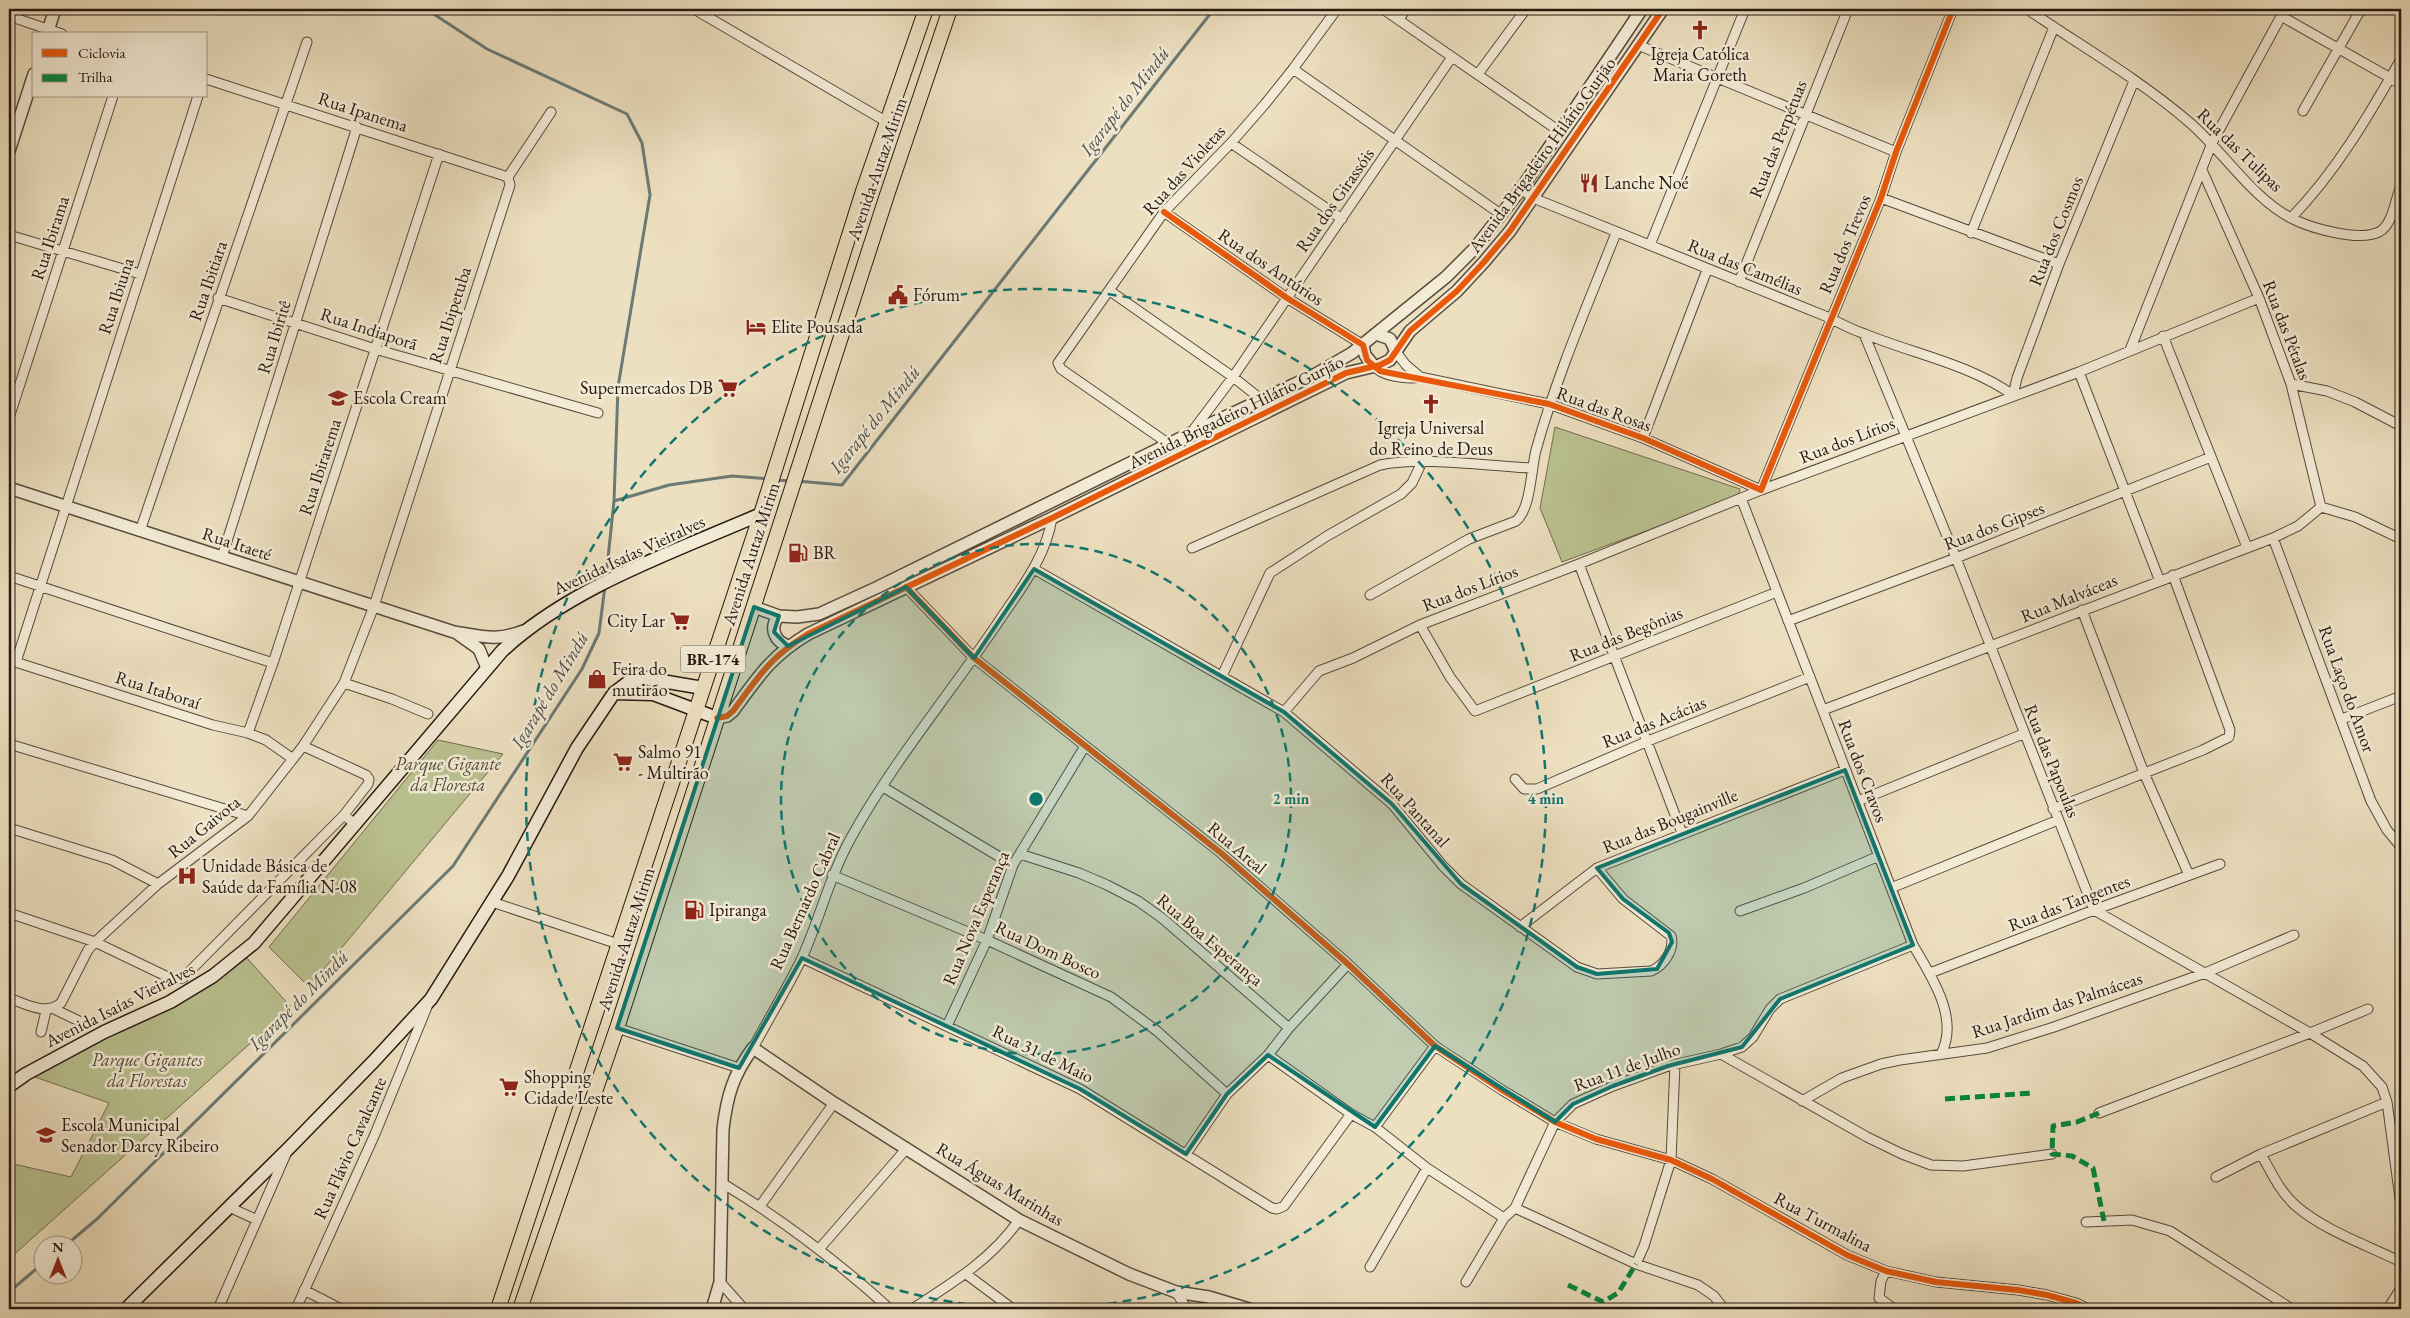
<svg xmlns="http://www.w3.org/2000/svg" width="2410" height="1318" font-family="'EB Garamond',serif">
	<style>
		.green { fill: #bac291; stroke: #706d50 }
		.lines { fill: none; stroke-linecap: round; stroke-linejoin: round }
		.stream { stroke: #6b7a75; stroke-width: 3 }
		.minor-casing { stroke: #574a3c; stroke-width: 11 }
		.tertiary-casing { stroke: #574a3c; stroke-width: 14 }
		.secondary-casing { stroke: #251810; stroke-width: 15 }
		.primary-casing { stroke: #251810; stroke-width: 16 }
		.minor { stroke: #f3ebd6; stroke-width: 9 }
		.tertiary { stroke: #f3ebd6; stroke-width: 11 }
		.secondary { stroke: #f3ebd6; stroke-width: 12 }
		.primary { stroke: #ede0c0; stroke-width: 14 }
		.quiet { stroke: #00873e; stroke-width: 5; stroke-dasharray: 10 5; stroke-linecap: butt }
		.cycleway-casing { stroke: #f3ebd6; stroke-width: 9 }
		.cycleway { stroke: #e8590c; stroke-width: 6 }
		.marked { fill: #0f766e; fill-opacity: 0.2; stroke: #0f766e; stroke-width: 4; stroke-linejoin: round }
		.ring { fill: none; stroke: #0f766e; stroke-width: 2.5; stroke-dasharray: 9 6 }
		.labels { text-anchor: middle; stroke-width: 5; stroke-linejoin: round; paint-order: stroke }
		.shield { fill: #f3ebd6; stroke: #63574b; stroke-width: 1 }
		.shield-label { font-size: 16px; font-weight: bold; fill: #251810 }
		.poi-label { font-size: 18px; fill: #251810; stroke: #f3ebd6; text-anchor: start }
		.street-label { font-size: 18px; fill: #251810; stroke: #f3ebd6 }
		.park-label { font-size: 18px; font-style: italic; fill: #524b37; stroke: #f3ebd6 }
		.water-label { font-size: 19px; font-style: italic; fill: #4e514b; stroke: #f3ebd6 }
		.centre { fill: #0f766e; stroke: #f3ebd6; stroke-width: 2.5 }
		.ring-label { font-size: 15px; text-anchor: middle; font-weight: bold; fill: #0f766e; stroke: #f3ebd6; stroke-width: 5; stroke-linejoin: round; paint-order: stroke }
	</style>
	<rect width="100%" height="100%" fill="#ede0c0"/>
	<filter id="stains"><feTurbulence type="fractalNoise" baseFrequency=".004" numOctaves="4"/><feColorMatrix values="0 0 0 0 .2 0 0 0 0 .09 0 0 0 0 .02 0 0 0 .5 -.17"/></filter>
	<radialGradient id="worn" r=".72"><stop offset=".6" stop-color="#630" stop-opacity="0"/><stop offset="1" stop-color="#630" stop-opacity=".3"/></radialGradient>
	<path class="green" d="M1555 427 1740 489 1738 497 1562 562 1540 508Z
		M438 740 503 754 309 987 269 947Z
		M247 958 291 1007 9 1259V1163L71 1177 109 1103 35 1077Z"/>
	<g class="lines">
		<path class="stream" d="M426 9 487 49 627 114 642 143 650 195 618 387 614 501
			M775 480 791 481
			M797 481 842 485 1214 9
			M606 577 614 501 669 485 732 476 769 479
			M65 1246 97 1219 453 866 582 669 599 633 605 586
			M9 1292 42 1264"/>
		<defs>
			<path id="minor" d="M694 9 887 122
				M1383 9 1559 131
				M2027 9C2081 46 2139 79 2189 122 2223 151 2252 198 2291 218 2310 228 2358 242 2379 232 2393 225 2395 199 2401 186
				M9 16 62 34
				M2281 16 2401 84
				M1399 19 1406 9
				M1638 45 1896 152
				M1293 69 1502 215
				M1478 74 1526 9
				M206 79 508 177
				M2303 111 2361 9
				M1231 143 1342 219
				M2202 170 2259 298 2291 384 2321 507
				M508 177 551 112
				M1521 189 1533 198 1830 318C1841 324 1853 330 1865 334 1914 354 1969 364 2013 395L2017 378 2059 264 2134 81
				M1881 198 2059 264
				M1164 212 1287 298 1363 345
				M2291 218C2336 172 2369 115 2401 59
				M1971 233 2054 27
				M9 235 140 274
				M1650 245 1745 9
				M1739 282 1848 9
				M1110 291 1233 377 1262 400
				M218 298 375 349 598 413
				M2401 331V341
				M1864 334 1956 558 2094 910 2310 1033 2363 1066 2382 1087 2387 1102 2401 1206
				M2163 336 2247 547
				M2130 350 2212 143 2285 9
				M1396 352 1406 365 1420 377
				M1374 366C1381 376 1408 380 1420 377L1549 404 1643 438 1761 490 1881 198 1896 152 1953 9
				M2079 372 2159 579
				M2291 384 2327 391 2355 402 2401 426
				M9 418 113 96
				M1191 433 1233 377 1452 57
				M1643 438 1707 270
				M1169 444 1061 369 1058 363 1164 212 1231 143 1265 104 1293 69 1337 9
				M1741 498 1913 945C1931 976 1960 1018 1941 1054
				M2321 507 2355 517 2401 539
				M140 531 307 42
				M2273 538 2371 801 2387 830 2401 847
				M1192 548 1380 465C1422 456 1487 466 1531 468
				M222 557 357 127
				M1579 564 1682 833
				M1034 569 1284 712 1392 804 1443 866 1461 884 1577 967 1597 974 1651 971C1664 966 1675 949 1671 936L1623 899 1597 868
				M9 576 273 663
				M906 587 974 658 1221 853 1348 964 1435 1046 1502 1090 1555 1122 1596 1139 1671 1160 1712 1179 1847 1255 1886 1271 1936 1282 2018 1290 2047 1295 2076 1303 2088 1309
				M1370 595 1469 539 1516 521C1531 509 1531 469 1536 450 1557 375 1588 304 1616 233
				M2082 610 2144 773 2189 875
				M1788 621 1956 558 2211 457
				M1420 625 1450 677 1475 711 1777 592
				M9 660 213 725 248 733 266 740 293 759
				M16 662 198 96
				M1222 676 1270 573 1327 536 1401 494 1412 483 1422 462
				M344 683 392 699 428 714
				M1823 710 2273 538 2298 526 2321 507
				M1284 712 1319 671 1353 658 1420 625 1579 564 1761 490 2079 372 2259 298
				M2342 719 2401 696
				M248 733 273 663 439 154
				M9 744 248 816
				M303 746 366 775 369 779 368 784 344 815 356 825
				M1515 779 1524 789H1537L1648 741 1810 677
				M883 787 1013 865
				M1858 801 2023 734
				M2053 809 2203 750 2229 737 2230 730 2173 575
				M9 828 112 860 158 884
				M1020 854 1079 873 1107 885 1138 901 1162 918 1289 1028
				M832 875 987 940 1111 997 1157 1031 1227 1094
				M1891 888 2058 820
				M492 902 618 944
				M1740 911 1804 888 1879 856
				M9 913 95 942 172 979 183 978 344 815
				M1520 927 1597 868 1845 770
				M802 958 1080 1089 1272 1208 1277 1209 1284 1206 1351 1114
				M1930 973 2094 910 2220 864
				M9 998C26 1004 45 1016 61 1003L88 950 95 942 158 884 248 816 303 746 344 683 374 606 510 185 508 177
				M54 1009 79 1021
				M947 1026 987 940 1013 865 1085 746
				M617 1028 739 1068
				M41 1032 46 1011
				M753 1048C769 1018 787 989 802 958 820 918 830 875 852 836 893 762 949 695 997 624 1019 591 1046 558 1052 518
				M1721 1054 1867 1137 1902 1154 1931 1165 1963 1166 2052 1154
				M1268 1055 1351 1114 1375 1127 1427 1168 1504 1218
				M1802 1101 1842 1078 1881 1064 1900 1060 1987 1048 2054 1027 2205 973 2294 935
				M2099 1113 2310 1033 2368 1009
				M1375 1127 1435 1046
				M1186 1154 1227 1094 1268 1055 1289 1028 1348 964
				M2261 1154C2271 1172 2280 1192 2296 1206 2325 1231 2367 1245 2401 1262
				M2216 1177 2261 1154 2387 1102
				M722 1183C783 1220 838 1262 890 1309
				M760 1206 834 1103
				M229 1207 257 1220
				M1515 1208 1636 1264 1698 1285 1714 1296 1724 1309
				M2086 1222 2132 1220 2170 1231 2292 1309
				M820 1248 907 1148
				M1636 1264 1644 1246 1671 1160 1675 1064
				M1370 1267 1427 1168
				M1886 1271 1881 1281 1879 1298 1894 1309
				M966 1274 1013 1309
				M720 1282 744 1309
				M1466 1282 1504 1218 1515 1208 1555 1122 1573 1104 1613 1086 1668 1066 1721 1054 1742 1047 1753 1037 1770 1009 1780 999 1913 945
				M304 1290 341 1309
				M1176 1292 1187 1309
				M218 1309 286 1154
				M296 1309 375 1134 427 1007
				M912 1309C951 1284 992 1259 1019 1220
				M2388 1309 2401 1288"/>
			<path id="tertiary" d="M47 34 55 9
				M9 151 34 74
				M1376 334 1390 339 1396 352
				M1363 345 1365 355 1374 366
				M9 488 454 632C481 636 496 642 523 631
				M754 607 779 616 797 617 819 614 878 587 1191 433 1314 375 1352 353 1446 277 1475 248 1521 189 1642 9
				M779 616C769 627 774 642 789 646
				M458 634 479 649 487 668
				M717 718 727 716 733 711C759 676 770 657 808 634L1052 518 1346 373 1380 365 1390 360 1410 331 1457 291 1484 262 1510 231 1663 9
				M712 1309 720 1282 723 1129C727 1096 733 1075 753 1048L834 1103 1019 1220 1129 1274 1176 1292 1209 1297 1249 1309"/>
			<path id="secondary" d="M614 693 653 694 717 718
				M9 1086 26 1074 104 1032 170 1002 213 976 254 943 502 651C572 586 674 552 761 514
				M126 1309 288 1149 373 1062 431 999 508 876 577 748 614 693 630 681 644 678 703 688"/>
			<path id="primary" d="M498 1309 761 514 863 191 926 9
				M520 1309 617 1028 887 195 950 9"/>
		</defs>
		<use href="#minor" class="minor-casing"/>
		<use href="#tertiary" class="tertiary-casing"/>
		<use href="#secondary" class="secondary-casing"/>
		<use href="#primary" class="primary-casing"/>
		<use href="#minor" class="minor"/>
		<use href="#tertiary" class="tertiary"/>
		<use href="#secondary" class="secondary"/>
		<use href="#primary" class="primary"/>
		<path class="quiet" d="M2399 697 2401 701
			M1945 1099 2032 1093
			M2099 1113 2077 1122 2053 1126 2052 1154 2072 1156 2093 1168 2104 1221
			M1568 1285 1603 1302 1618 1293 1636 1264"/>
		<defs>
			<path id="cycleway" d="M1164 212 1287 298 1363 345 1367 360 1380 371 1549 404 1643 438 1761 490 1881 198 1896 152 1953 9
				M906 587 974 658 1221 853 1348 964 1435 1046 1502 1090 1555 1122 1596 1139 1671 1160 1712 1179 1847 1255 1886 1271 1936 1282 2018 1290 2047 1295 2076 1303 2088 1309
				M717 718 727 716 733 711C759 676 770 657 808 634L1052 518 1346 373 1380 365 1390 360 1410 331 1457 291 1484 262 1510 231 1663 9"/>
		</defs>
		<use href="#cycleway" class="cycleway-casing"/>
		<use href="#cycleway" class="cycleway"/>
	</g>
	<path class="marked" d="M1034 569 1284 712 1392 804 1461 884 1577 967 1597 974 1657 969 1672 942 1669 933 1623 899 1597 868 1845 770 1913 945 1780 999 1742 1047 1668 1066 1613 1086 1573 1104 1555 1122 1435 1046 1375 1127 1268 1055 1227 1094 1186 1154 1080 1089 802 958 739 1068 617 1028 754 607 779 616 774 632 788 646 906 587 974 658Z"/>
	<g class="ring">
		<circle cx="1036" cy="799" r="255"/>
		<circle cx="1036" cy="799" r="510"/>
	</g>
	<defs>
		<symbol id="church-bare" viewBox="-9 -9 18 18"><path d="M-1.2-6h2.4v3.5h3.3v2.4h-3.3V6h-2.4V-.1h-3.3v-2.4h3.3Z" fill="#8f2418" stroke="#f3ebd6" stroke-width="2.5" paint-order="stroke"/></symbol>
		<symbol id="restaurant-bare" viewBox="-9 -9 18 18"><path d="M-5-6h1v4h1v-4h1v4h1v-4h1v5L-1.5 .5V6h-2V.5L-5-1ZM5-6V6H3V1.5H1.5Q1.5-4 5-6Z" fill="#8f2418" stroke="#f3ebd6" stroke-width="2.5" paint-order="stroke"/></symbol>
		<symbol id="civic-bare" viewBox="-9 -9 18 18"><path d="M-.6-6.5H3V-4.5H.6V-3L4-1V1h2V6H-6V1h2V-1L-.6-3ZM-1.2 2.5V6h2.4V2.5Z" fill="#8f2418" stroke="#f3ebd6" stroke-width="2.5" paint-order="stroke"/></symbol>
		<symbol id="hotel-bare" viewBox="-9 -9 18 18"><path d="M-6-4.5h1.5V1H6V5H4.5V3h-9V5H-6ZM-4 0a1.8 1.8 0 1 1 3.6 0ZM.5 0V-2.5h3Q6-2.5 6 0Z" fill="#8f2418" stroke="#f3ebd6" stroke-width="2.5" paint-order="stroke"/></symbol>
		<symbol id="supermarket-bare" viewBox="-9 -9 18 18"><path d="M-6-5.5h2.5l.6 2H6L4.5 2H-2.5L-4.4-4H-6ZM-1.5 3.2a1.3 1.3 0 1 0 .1 0ZM3 3.2a1.3 1.3 0 1 0 .1 0Z" fill="#8f2418" stroke="#f3ebd6" stroke-width="2.5" paint-order="stroke"/></symbol>
		<symbol id="school-bare" viewBox="-9 -9 18 18"><path d="M0-5L7-2L0 1L-7-2ZM-4 1L0 2.5L4 1V4Q0 6-4 4Z" fill="#8f2418" stroke="#f3ebd6" stroke-width="2.5" paint-order="stroke"/></symbol>
		<symbol id="fuel-bare" viewBox="-9 -9 18 18"><path d="M-5.5-6h7V0h2V4h1.3V-2.5L3-4.5l.8-.8L6-3V5H2.5V1h-1V6h-7ZM-4.2-4.7v3.2H.2V-4.7Z" fill="#8f2418" stroke="#f3ebd6" stroke-width="2.5" paint-order="stroke"/></symbol>
		<symbol id="shop-bare" viewBox="-9 -9 18 18"><path d="M-5-2.5h2.3a2.7 3.5 0 0 1 5.4 0H5L5.5 6h-11ZM-1.5-2.5h3a1.5 2.3 0 0 0-3 0Z" fill="#8f2418" stroke="#f3ebd6" stroke-width="2.5" paint-order="stroke"/></symbol>
		<symbol id="hospital-bare" viewBox="-9 -9 18 18"><path d="M-5-5h3v3.5h4V-5h3V5h-3V1.5h-4V5h-3Z" fill="#8f2418" stroke="#f3ebd6" stroke-width="2.5" paint-order="stroke"/></symbol>
	</defs>
	<g fill-rule="evenodd">
		<use href="#church-bare" x="1686" y="16" width="28" height="28"/>
		<use href="#restaurant-bare" x="1575" y="169" width="28" height="28"/>
		<use href="#civic-bare" x="884" y="281" width="28" height="28"/>
		<use href="#hotel-bare" x="742" y="313" width="28" height="28"/>
		<use href="#supermarket-bare" x="714" y="374" width="28" height="28"/>
		<use href="#school-bare" x="324" y="384" width="28" height="28"/>
		<use href="#church-bare" x="1417" y="390" width="28" height="28"/>
		<use href="#fuel-bare" x="784" y="539" width="28" height="28"/>
		<use href="#supermarket-bare" x="666" y="607" width="28" height="28"/>
		<use href="#shop-bare" x="583" y="665" width="28" height="28"/>
		<use href="#supermarket-bare" x="609" y="748" width="28" height="28"/>
		<use href="#hospital-bare" x="173" y="862" width="28" height="28"/>
		<use href="#fuel-bare" x="680" y="896" width="28" height="28"/>
		<use href="#supermarket-bare" x="495" y="1073" width="28" height="28"/>
		<use href="#school-bare" x="32" y="1121" width="28" height="28"/>
	</g>
	<g class="labels">
		<rect class="shield" x="680.5" y="645.5" width="65" height="27" rx="4"/>
		<g class="shield-label">
			<text x="713" y="665">BR-174</text>
		</g>
		<g class="poi-label">
			<text x="1700" y="60" text-anchor="middle">Igreja Católica<tspan x="1700" dy="21">Maria Goreth</tspan></text>
			<text x="1604" y="189">Lanche Noé</text>
			<text x="913" y="301">Fórum</text>
			<text x="771" y="333">Elite Pousada</text>
			<text x="713" y="394" text-anchor="end">Supermercados DB</text>
			<text x="353" y="404">Escola Cream</text>
			<text x="1431" y="434" text-anchor="middle">Igreja Universal<tspan x="1431" dy="21">do Reino de Deus</tspan></text>
			<text x="813" y="559">BR</text>
			<text x="665" y="627" text-anchor="end">City Lar</text>
			<text x="612" y="675">Feira do<tspan x="612" dy="21">mutirão</tspan></text>
			<text x="638" y="758">Salmo 91<tspan x="638" dy="21">- Multirão</tspan></text>
			<text x="202" y="872">Unidade Básica de<tspan x="202" dy="21">Saúde da Família N-08</tspan></text>
			<text x="709" y="916">Ipiranga</text>
			<text x="524" y="1083">Shopping<tspan x="524" dy="21">Cidade Leste</tspan></text>
			<text x="61" y="1131">Escola Municipal<tspan x="61" dy="21">Senador Darcy Ribeiro</tspan></text>
		</g>
		<g class="street-label">
			<text transform="translate(363 112) rotate(18)" y="6">Rua Ipanema</text>
			<text transform="translate(1778 139) rotate(-68)" y="6">Rua das Perpétuas</text>
			<text transform="translate(2240 150) rotate(44)" y="6">Rua das Tulipas</text>
			<text transform="translate(1542 155) rotate(-54)" y="6">Avenida Brigadeiro Hilário Gurjão</text>
			<text transform="translate(877 169) rotate(-71)" y="6">Avenida Autaz Mirim</text>
			<text transform="translate(1184 170) rotate(-48)" y="6">Rua das Violetas</text>
			<text transform="translate(1335 200) rotate(-55)" y="6">Rua dos Girassóis</text>
			<text transform="translate(2056 231) rotate(-68)" y="6">Rua dos Cosmos</text>
			<text transform="translate(50 238) rotate(-72)" y="6">Rua Ibirama</text>
			<text transform="translate(1845 244) rotate(-67)" y="6">Rua dos Trevos</text>
			<text transform="translate(1271 267) rotate(34)" y="6">Rua dos Antúrios</text>
			<text transform="translate(1745 267) rotate(22)" y="6">Rua das Camélias</text>
			<text transform="translate(208 281) rotate(-71)" y="6">Rua Ibitiara</text>
			<text transform="translate(116 296) rotate(-72)" y="6">Rua Ibiuna</text>
			<text transform="translate(450 315) rotate(-72)" y="6">Rua Ibipetuba</text>
			<text transform="translate(369 329) rotate(18)" y="6">Rua Indiaporã</text>
			<text transform="translate(2287 330) rotate(69)" y="6">Rua das Pétalas</text>
			<text transform="translate(274 337) rotate(-73)" y="6">Rua Ibiritê</text>
			<text transform="translate(1604 409) rotate(20)" y="6">Rua das Rosas</text>
			<text transform="translate(1236 412) rotate(-26)" y="6">Avenida Brigadeiro Hilário Gurjão</text>
			<text transform="translate(1847 440) rotate(-21)" y="6">Rua dos Lírios</text>
			<text transform="translate(320 467) rotate(-72)" y="6">Rua Ibirarema</text>
			<text transform="translate(1994 526) rotate(-21)" y="6">Rua dos Gipses</text>
			<text transform="translate(237 544) rotate(18)" y="6">Rua Itaeté</text>
			<text transform="translate(751 554) rotate(-72)" y="6">Avenida Autaz Mirim</text>
			<text transform="translate(629 555) rotate(-25)" y="6">Avenida Isaías Vieiralves</text>
			<text transform="translate(1470 588) rotate(-21)" y="6">Rua dos Lírios</text>
			<text transform="translate(2069 598) rotate(-22)" y="6">Rua Malváceas</text>
			<text transform="translate(1626 634) rotate(-22)" y="6">Rua das Begônias</text>
			<text transform="translate(2347 689) rotate(70)" y="6">Rua Laço do Amor</text>
			<text transform="translate(158 690) rotate(18)" y="6">Rua Itaboraí</text>
			<text transform="translate(1654 722) rotate(-22)" y="6">Rua das Acácias</text>
			<text transform="translate(2052 761) rotate(68)" y="6">Rua das Papoulas</text>
			<text transform="translate(1863 771) rotate(69)" y="6">Rua dos Cravos</text>
			<text transform="translate(1415 810) rotate(48)" y="6">Rua Pantanal</text>
			<text transform="translate(1670 821) rotate(-22)" y="6">Rua das Bougainville</text>
			<text transform="translate(204 827) rotate(-39)" y="6">Rua Gaivota</text>
			<text transform="translate(1237 848) rotate(40)" y="6">Rua Areal</text>
			<text transform="translate(805 901) rotate(-66)" y="6">Rua Bernardo Cabral</text>
			<text transform="translate(2069 903) rotate(-21)" y="6">Rua das Tangentes</text>
			<text transform="translate(976 918) rotate(-67)" y="6">Rua Nova Esperança</text>
			<text transform="translate(626 939) rotate(-72)" y="6">Avenida Autaz Mirim</text>
			<text transform="translate(1210 940) rotate(40)" y="6">Rua Boa Esperança</text>
			<text transform="translate(1048 950) rotate(25)" y="6">Rua Dom Bosco</text>
			<text transform="translate(120 1005) rotate(-27)" y="6">Avenida Isaías Vieiralves</text>
			<text transform="translate(2057 1005) rotate(-18)" y="6">Rua Jardim das Palmáceas</text>
			<text transform="translate(1043 1054) rotate(26)" y="6">Rua 31 de Maio</text>
			<text transform="translate(1627 1067) rotate(-20)" y="6">Rua 11 de Julho</text>
			<text transform="translate(350 1148) rotate(-66)" y="6">Rua Flávio Cavalcante</text>
			<text transform="translate(1000 1184) rotate(31)" y="6">Rua Águas Marinhas</text>
			<text transform="translate(1823 1222) rotate(28)" y="6">Rua Turmalina</text>
		</g>
		<g class="park-label">
			<text x="448" y="770">Parque Gigante<tspan x="448" dy="21">da Floresta</tspan></text>
			<text x="147" y="1066">Parque Gigantes<tspan x="147" dy="21">da Florestas</tspan></text>
		</g>
		<g class="water-label">
			<text transform="translate(1124 101) rotate(-52)" y="7">Igarapé do Mindú</text>
			<text transform="translate(874 419) rotate(-51)" y="7">Igarapé do Mindú</text>
			<text transform="translate(549 690) rotate(-59)" y="7">Igarapé do Mindú</text>
			<text transform="translate(298 1000) rotate(-45)" y="7">Igarapé do Mindú</text>
		</g>
	</g>
	<circle cx="1036" cy="799" r="8" class="centre"/>
	<g class="ring-label">
		<text x="1291" y="804">2 min</text>
		<text x="1546" y="804">4 min</text>
	</g>
	<rect width="2410" height="1318" fill="none" stroke="#ede0c0" stroke-width="30"/>
	<rect x="10" y="10" width="2390" height="1298" fill="none" stroke="#251810" stroke-width="2.5"/>
	<rect x="15" y="15" width="2380" height="1288" fill="none" stroke="#251810"/>
	<rect x="32" y="32" width="175" height="65" fill="#f3ebd6" stroke="#a19787"/>
	<rect x="42" y="49" width="25" height="8" fill="#e8590c" stroke="#a19787"/>
	<text x="78" y="58" font-size="15" fill="#251810">Ciclovia</text>
	<rect x="42" y="74" width="25" height="8" fill="#00873e" stroke="#a19787"/>
	<text x="78" y="82" font-size="15" fill="#251810">Trilha</text>
	<g transform="translate(58 1260)"><circle r="24" fill="#f3ebd6" stroke="#a19787"/>
	<path d="M0-4L9 19L0 12L-9 19Z" fill="#8f2418"/>
	<text y="-8" font-size="14" font-weight="bold" text-anchor="middle" fill="#251810">N</text>
	</g>
	<rect width="100%" height="100%" filter="url(#stains)"/>
	<rect width="100%" height="100%" fill="url(#worn)"/>
</svg>
